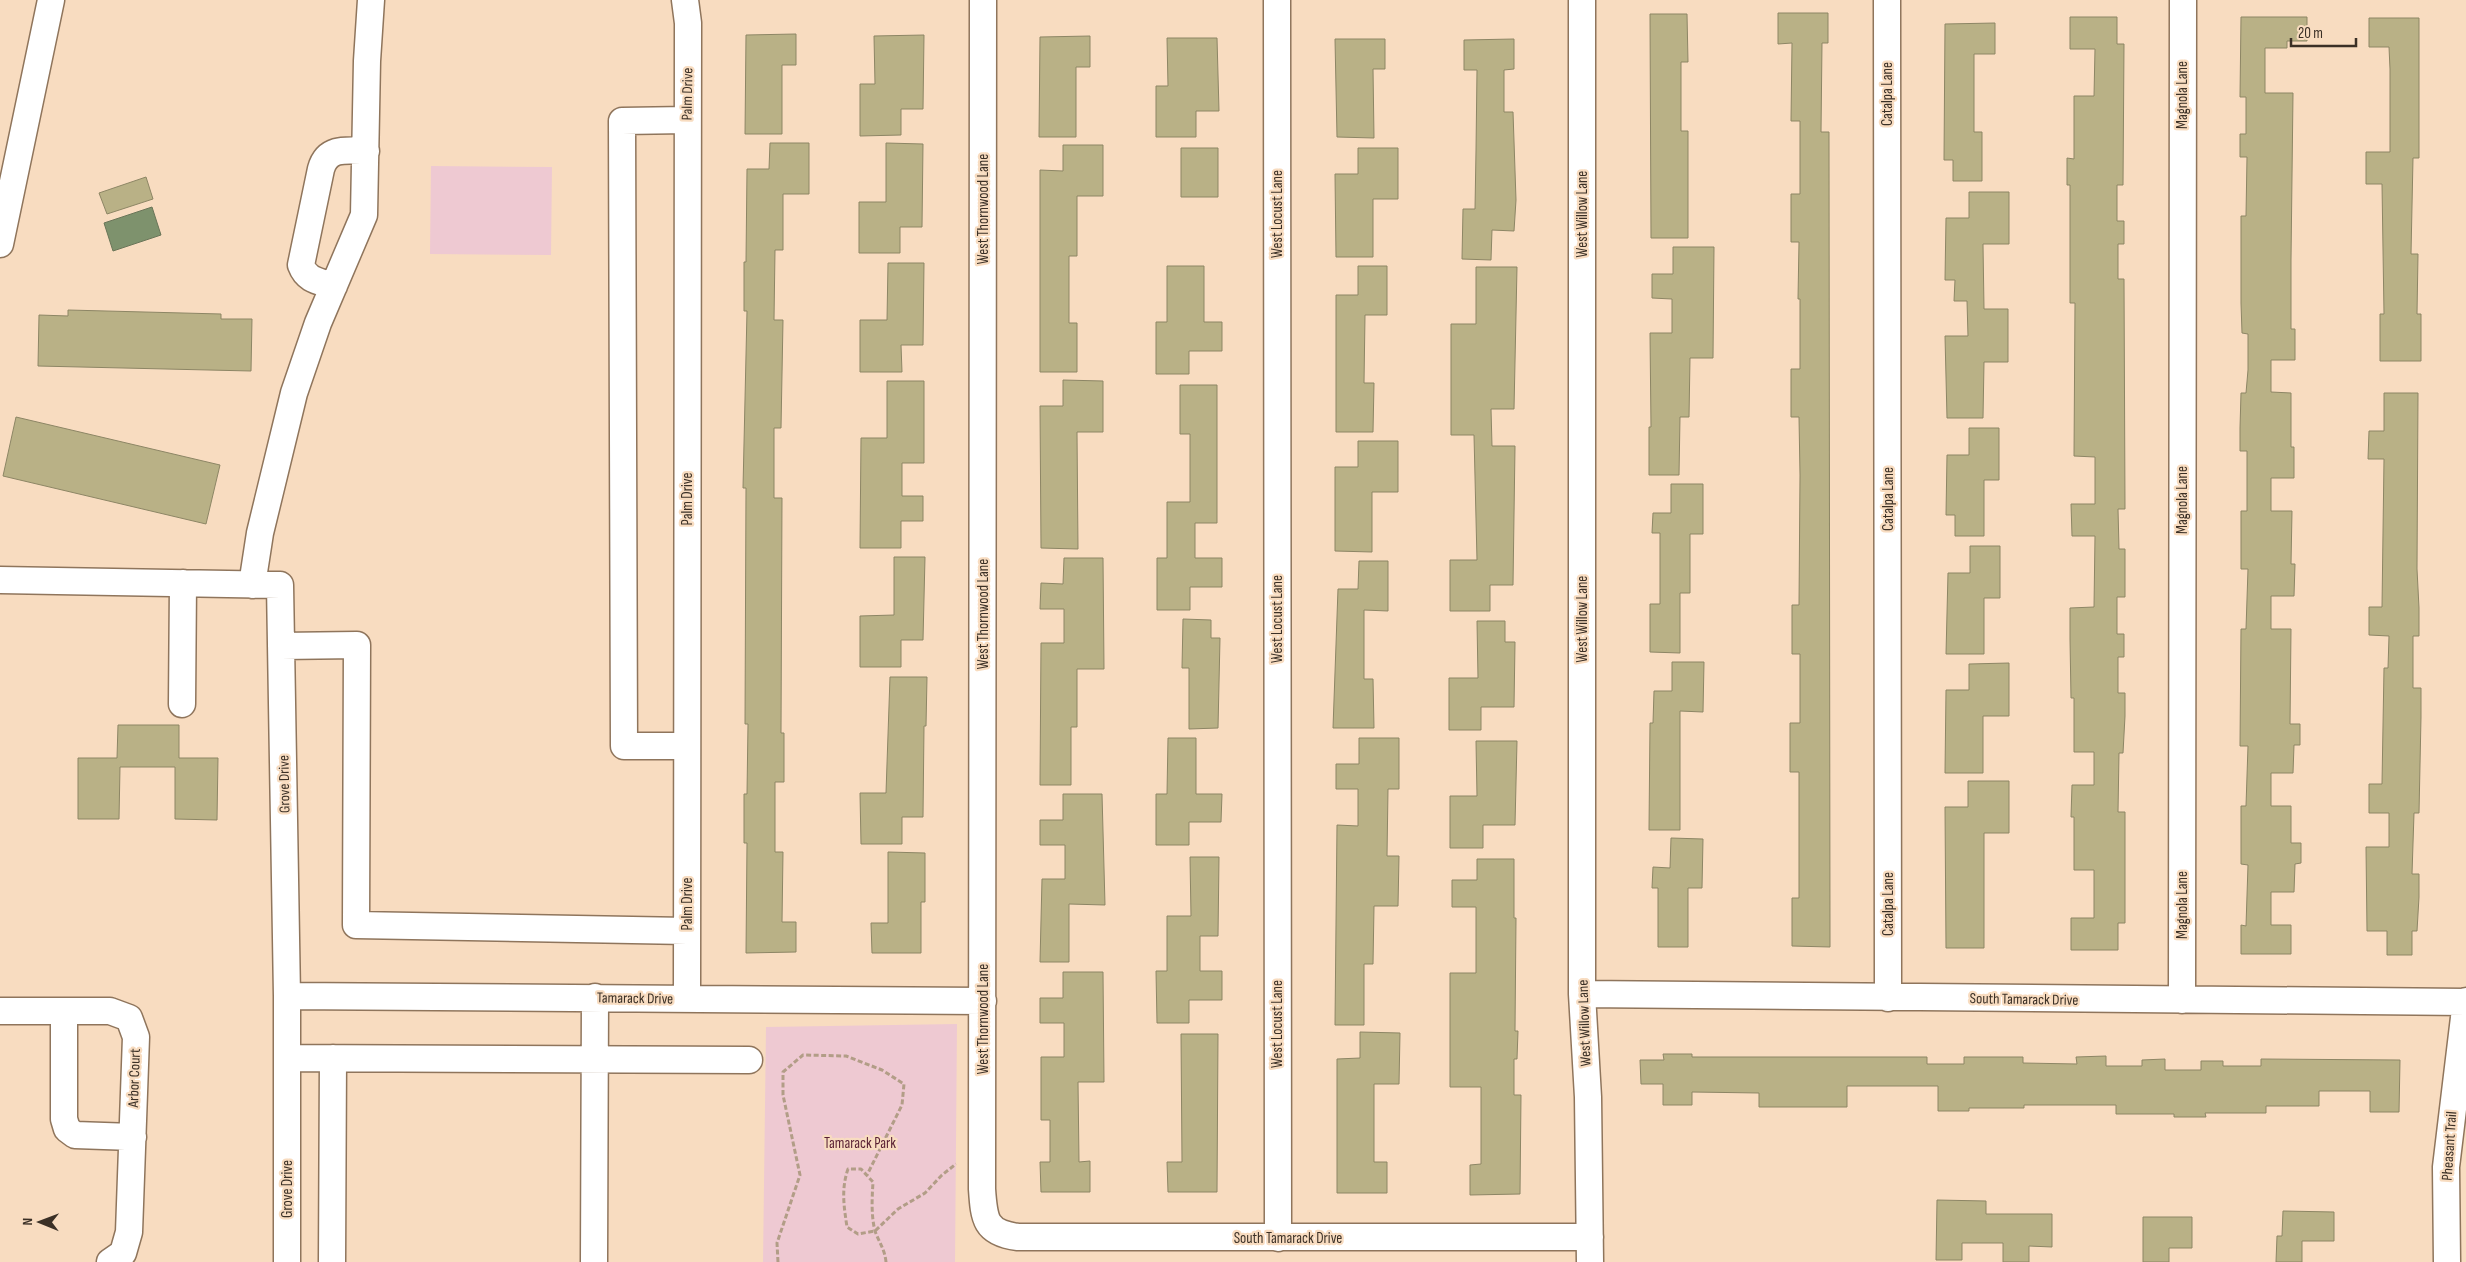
<svg xmlns="http://www.w3.org/2000/svg" width="2466" height="1262" font-family="'Sofia Sans Condensed',sans-serif">
	<style>
		.green { fill: #eec9d2 }
		.water { fill: #7e926d; stroke: #6a7558 }
		.building { fill: #b9b186; stroke: #8d8665 }
		.lines { fill: none; stroke-linecap: round; stroke-linejoin: round }
		.minor-casing { stroke: #8f755c; stroke-width: 29 }
		.path { stroke: #b29d87; stroke-width: 3; stroke-dasharray: 5 2.5; stroke-linecap: butt }
		.minor { stroke: #fff; stroke-width: 26 }
		.labels { text-anchor: middle; stroke-width: 4.5; stroke-linejoin: round; paint-order: stroke }
		.street-label { font-size: 15px; fill: #3b3026; stroke: #f8dcc0 }
		.park-label { font-size: 15px; fill: #571d32; stroke: #f8dcc0 }
	</style>
	<rect width="100%" height="100%" fill="#f8dcc0"/>
	<path class="green" d="M431 166 552 167 551 255 430 254Z
		M957 1024 955 1262H763L766 1027Z"/>
	<path class="water" d="M152 207 161 235 113 251 104 223Z"/>
	<path class="building" d="M1778 13H1828V43H1822L1821 132H1829L1830 947 1792 946V898H1799V772H1790V723H1800V654H1792V605H1799L1800 475 1799 417H1791V369H1800V299H1798L1799 242H1791V194H1800V121H1791L1792 43 1778 44Z
		M1650 14H1687L1688 62H1681V131H1688V238H1651Z
		M2070 17H2117V44H2124L2123 185H2117V221H2124V244H2118V279H2124L2125 509H2118L2119 549H2125V597H2117V634H2124V657H2118V693H2125V716L2123 753H2119L2118 812H2125V923H2118V950H2071V918H2094V870H2074V817H2071L2072 785H2094V752H2074V698H2071L2070 639V608L2094 607 2095 536H2072L2071 504H2095V457L2074 456 2075 303H2070V185H2067V158L2074 159V96H2094L2095 49H2070Z
		M2241 17H2307V41H2287V48H2265V93H2293L2291 260V329H2295V360H2271V392L2291 393V447H2294V478H2271V511H2292L2291 564H2295L2294 596H2271V629H2291L2290 724H2300V745H2294L2293 773H2271V806H2291V843H2301V863L2295 864 2294 892H2271V925H2291V954H2241V925L2246 926 2248 865 2241 864V806H2246L2248 746H2240L2241 629H2246L2248 569H2241V511H2247V451H2240V428L2241 393H2246L2248 370V334L2242 333 2241 303V216H2246L2247 157H2240V134H2246V97H2240Z
		M2369 18H2419V158H2413L2411 254H2418L2417 314H2421V361H2380V314H2384L2382 184H2366V152H2390V69L2389 47H2369Z
		M1995 23V54H1974V132H1982V181H1953V160H1944L1945 24Z
		M796 34V65H782V134H745L746 35Z
		M924 35 923 109H901V135L860 136V84H875L874 36Z
		M1090 36V67H1076V137H1039L1040 37Z
		M1167 38H1217L1219 111H1196V137H1156V86H1168Z
		M1335 39H1385V69H1373L1374 138 1337 137Z
		M1514 39V69L1504 70V112H1513L1516 200 1514 231 1492 230 1491 260 1462 259 1463 209H1475L1476 151 1477 70H1464V40Z
		M770 143H809V194H783V250H775L774 320H783L781 428H774V498H782L781 733H784V782H775V852H783L782 922H796V952L746 953 747 843H744V794H747L748 724H745L746 488H743L747 311H744V262H746L747 169H769Z
		M886 143 923 144 922 227H900V253H859V202H886Z
		M1063 145H1103V196H1077V256H1069V323H1077V372H1040V170L1063 171Z
		M1181 148H1218V197H1181Z
		M1358 148H1398V199H1373V257H1336L1335 174H1358Z
		M146 177 153 199 107 214 99 193Z
		M1969 192H2009V244H1983L1984 309H2008V362H1984L1983 418H1947L1945 336H1968L1967 301H1954L1955 280H1945L1946 218H1969Z
		M1673 247H1714L1713 358H1690L1689 417H1680L1679 475H1649V427H1651L1650 333H1672V299L1652 298V274H1673Z
		M888 263H924L923 345H901L902 372H860V320H887Z
		M1167 266H1204V322H1222V351H1189V374H1156V322H1167Z
		M1358 266H1387V315H1365L1364 383H1374L1373 432H1336V295H1358Z
		M1476 267H1517L1514 409H1491L1492 446H1515L1513 585H1490V611H1450V560H1477L1474 435H1451V324H1476Z
		M68 310 221 314V319H252L251 371 38 366 39 315 68 316Z
		M1063 380 1103 381V432H1077L1078 549 1041 548 1040 406H1063Z
		M887 381H924V463H902V496H923V521H901V548H860L861 438H887Z
		M1180 385H1217V523H1195V558H1222V587H1190V610H1157V558H1167V502H1190V434H1180Z
		M2384 393H2418L2417 569 2419 608V636H2413V688H2421V717L2419 813H2414L2412 874H2419V897L2417 931H2412V955H2387V931H2367L2366 847H2389V813H2369V784H2382L2384 668H2388L2389 636 2369 635V607H2382L2384 459H2368L2369 431H2384Z
		M16 417 220 465 206 524 3 476Z
		M1969 428H1999V480H1984V536H1955V515H1946L1947 455H1969Z
		M1358 441H1398V492H1372V552L1335 551V467H1358Z
		M1671 484H1703V534H1690V593H1680V653L1650 652V604H1660V533H1652L1653 513H1671Z
		M1970 546H2000V598H1984V654H1946L1948 573H1970Z
		M894 557H925L923 640H901V667H860V616L894 615Z
		M1064 558H1103L1104 669H1077V727H1071V785H1040L1041 643H1064V609H1040L1041 583 1063 584Z
		M1359 561H1388V611L1364 610V679H1373L1374 728H1333L1338 589H1358Z
		M1183 619 1211 620V638H1220L1218 728 1189 729V668H1182Z
		M1477 621H1505V642H1515L1514 707H1481V730H1449V678H1478Z
		M1672 662H1704L1703 712 1680 711V830H1649L1650 723H1653L1654 691H1672Z
		M2009 663V716H1983V773H1945L1946 690H1969V664Z
		M890 677H927L926 726H924L923 817H902V844H861L860 793H886Z
		M118 725H179V758H218L217 820 175 819V767H120L119 819H78V758H117Z
		M1168 738H1196V794H1222L1221 822H1189V845H1156V794H1167Z
		M1359 738H1399V789H1388L1387 856H1399L1398 906H1374L1373 964H1364V1025H1335L1337 825 1358 826V789H1336V764H1359Z
		M1476 741H1517L1515 825H1483V848H1450V796H1477Z
		M1968 781H2009V833H1984V948H1946L1945 807H1968Z
		M1063 794H1102L1105 905 1069 904V962H1040L1042 879H1065V845H1040V820H1063Z
		M1671 838 1703 839 1702 888H1688V947H1658V888H1652L1653 867 1670 868Z
		M888 852 925 853V902H921V953H872L871 923H888Z
		M1190 857H1219L1218 936H1200V971H1222V1000H1189V1023H1157L1156 971H1167V916H1191Z
		M1477 859H1514V918H1516L1515 1031H1518L1517 1059H1514V1095H1521L1520 1194 1470 1195V1165L1481 1164V1087H1450V973H1476V907H1452V880H1477Z
		M1063 972H1103L1104 1082H1078L1079 1162 1090 1161V1192H1041L1040 1162H1050V1120H1041V1057H1064V1023H1040V998H1063Z
		M1360 1032 1400 1033 1399 1084H1374V1162H1387V1193H1337V1059L1360 1058Z
		M1181 1034H1218L1217 1192H1168L1167 1162H1182Z
		M1663 1054H1692V1057H1927V1064H1964V1057H2023V1063L2077 1064 2076 1057 2106 1056V1066H2142V1060L2165 1059V1070H2201V1061H2223V1066H2261V1059L2400 1060 2399 1112H2370V1091H2319V1106H2266V1113H2205L2206 1117H2174V1114H2116V1105H2024V1108H1969V1111H1938V1086H1847V1107H1759V1093L1692 1092V1105H1663V1084H1641L1640 1060H1664Z
		M1937 1200 1986 1201V1214H2052V1247L2029 1246V1262H2003V1243H1962V1260H1936Z
		M2283 1211 2334 1212V1241H2302V1262H2276L2277 1236H2282Z
		M2143 1217H2192V1248H2169V1262H2143Z"/>
	<g class="lines">
		<defs>
			<path id="minor" d="M685 0 688 23 687 999
				M983 0 982 1189C984 1219 985 1233 1018 1237H1590
				M1277 0 1278 1238
				M1582 0V994L1588 1097 1590 1262
				M1887 0 1888 998
				M687 120 622 121 624 746H687
				M0 244 51 0
				M334 286C319 281 307 281 301 265L321 169C327 147 346 150 366 151
				M0 580 280 585 287 996V1262
				M252 585 260 533 294 393 318 323 364 215 367 61 371 0
				M281 646 357 645 356 925 687 931
				M182 704 183 583
				M1582 994 2466 1002
				M287 996 983 1001
				M2182 1000 2183 0
				M0 1011H110L129 1018 136 1037 129 1232 123 1253 110 1262
				M64 1011V1119L67 1129 75 1135 133 1137
				M287 1058 749 1060
				M332 1262 333 1058
				M594 1262 595 997
				M2447 1262 2446 1167 2466 1001"/>
		</defs>
		<use href="#minor" class="minor-casing"/>
		<path class="path" d="M778 1262 777 1243 800 1175 783 1095V1072L803 1055 846 1056 882 1070 904 1084 902 1105 867 1175
			M886 1262C885 1250 879 1242 875 1231 871 1215 872 1198 873 1182L861 1169H848C841 1189 844 1207 847 1227L858 1234 875 1231 898 1209 925 1193 942 1175 956 1164"/>
		<use href="#minor" class="minor"/>
	</g>
	<g class="labels">
		<g class="street-label">
			<text transform="translate(687 94) rotate(-89)" y="5">Palm Drive</text>
			<text transform="translate(1887 94) rotate(-90)" y="5">Catalpa Lane</text>
			<text transform="translate(2182 95) rotate(-90)" y="5">Magnola Lane</text>
			<text transform="translate(983 209) rotate(-90)" y="5">West Thornwood Lane</text>
			<text transform="translate(1277 214) rotate(-90)" y="5">West Locust Lane</text>
			<text transform="translate(1582 214) rotate(-90)" y="5">West Willow Lane</text>
			<text transform="translate(687 499) rotate(-90)" y="5">Palm Drive</text>
			<text transform="translate(1888 499) rotate(-90)" y="5">Catalpa Lane</text>
			<text transform="translate(2182 500) rotate(-90)" y="5">Magnola Lane</text>
			<text transform="translate(983 614) rotate(-90)" y="5">West Thornwood Lane</text>
			<text transform="translate(1277 619) rotate(-90)" y="5">West Locust Lane</text>
			<text transform="translate(1582 619) rotate(-90)" y="5">West Willow Lane</text>
			<text transform="translate(284 784) rotate(-91)" y="5">Grove Drive</text>
			<text transform="translate(687 904) rotate(-90)" y="5">Palm Drive</text>
			<text transform="translate(1888 904) rotate(-90)" y="5">Catalpa Lane</text>
			<text transform="translate(2182 905) rotate(-90)" y="5">Magnola Lane</text>
			<text transform="translate(635 998) rotate(1)" y="5">Tamarack Drive</text>
			<text transform="translate(2024 999) rotate(1)" y="5">South Tamarack Drive</text>
			<text transform="translate(983 1019) rotate(-90)" y="5">West Thornwood Lane</text>
			<text transform="translate(1584 1023) rotate(-92)" y="5">West Willow Lane</text>
			<text transform="translate(1277 1024) rotate(-90)" y="5">West Locust Lane</text>
			<text transform="translate(134 1078) rotate(-88)" y="5">Arbor Court</text>
			<text transform="translate(2449 1146) rotate(-86)" y="5">Pheasant Trail</text>
			<text transform="translate(287 1189) rotate(-90)" y="5">Grove Drive</text>
			<text x="1288" y="1243">South Tamarack Drive</text>
		</g>
		<g class="park-label">
			<text x="860" y="1148">Tamarack Park</text>
		</g>
	</g>
	<g transform="translate(40 1222) rotate(271)" stroke="#f8dcc0" stroke-width="4" paint-order="stroke">
	<path d="M0-4L9 19L0 12L-9 19Z" fill="#3b3026"/>
	<text y="-8" font-size="14" font-weight="bold" text-anchor="middle" fill="#3b3026">N</text>
	</g>
	<path d="M2291 38v8h65v-8" fill="none" stroke="#3b3026" stroke-width="2.5"/>
	<text x="2298" y="38" font-size="15" fill="#3b3026" stroke="#f8dcc0" stroke-width="4" paint-order="stroke">20 m</text>
</svg>
